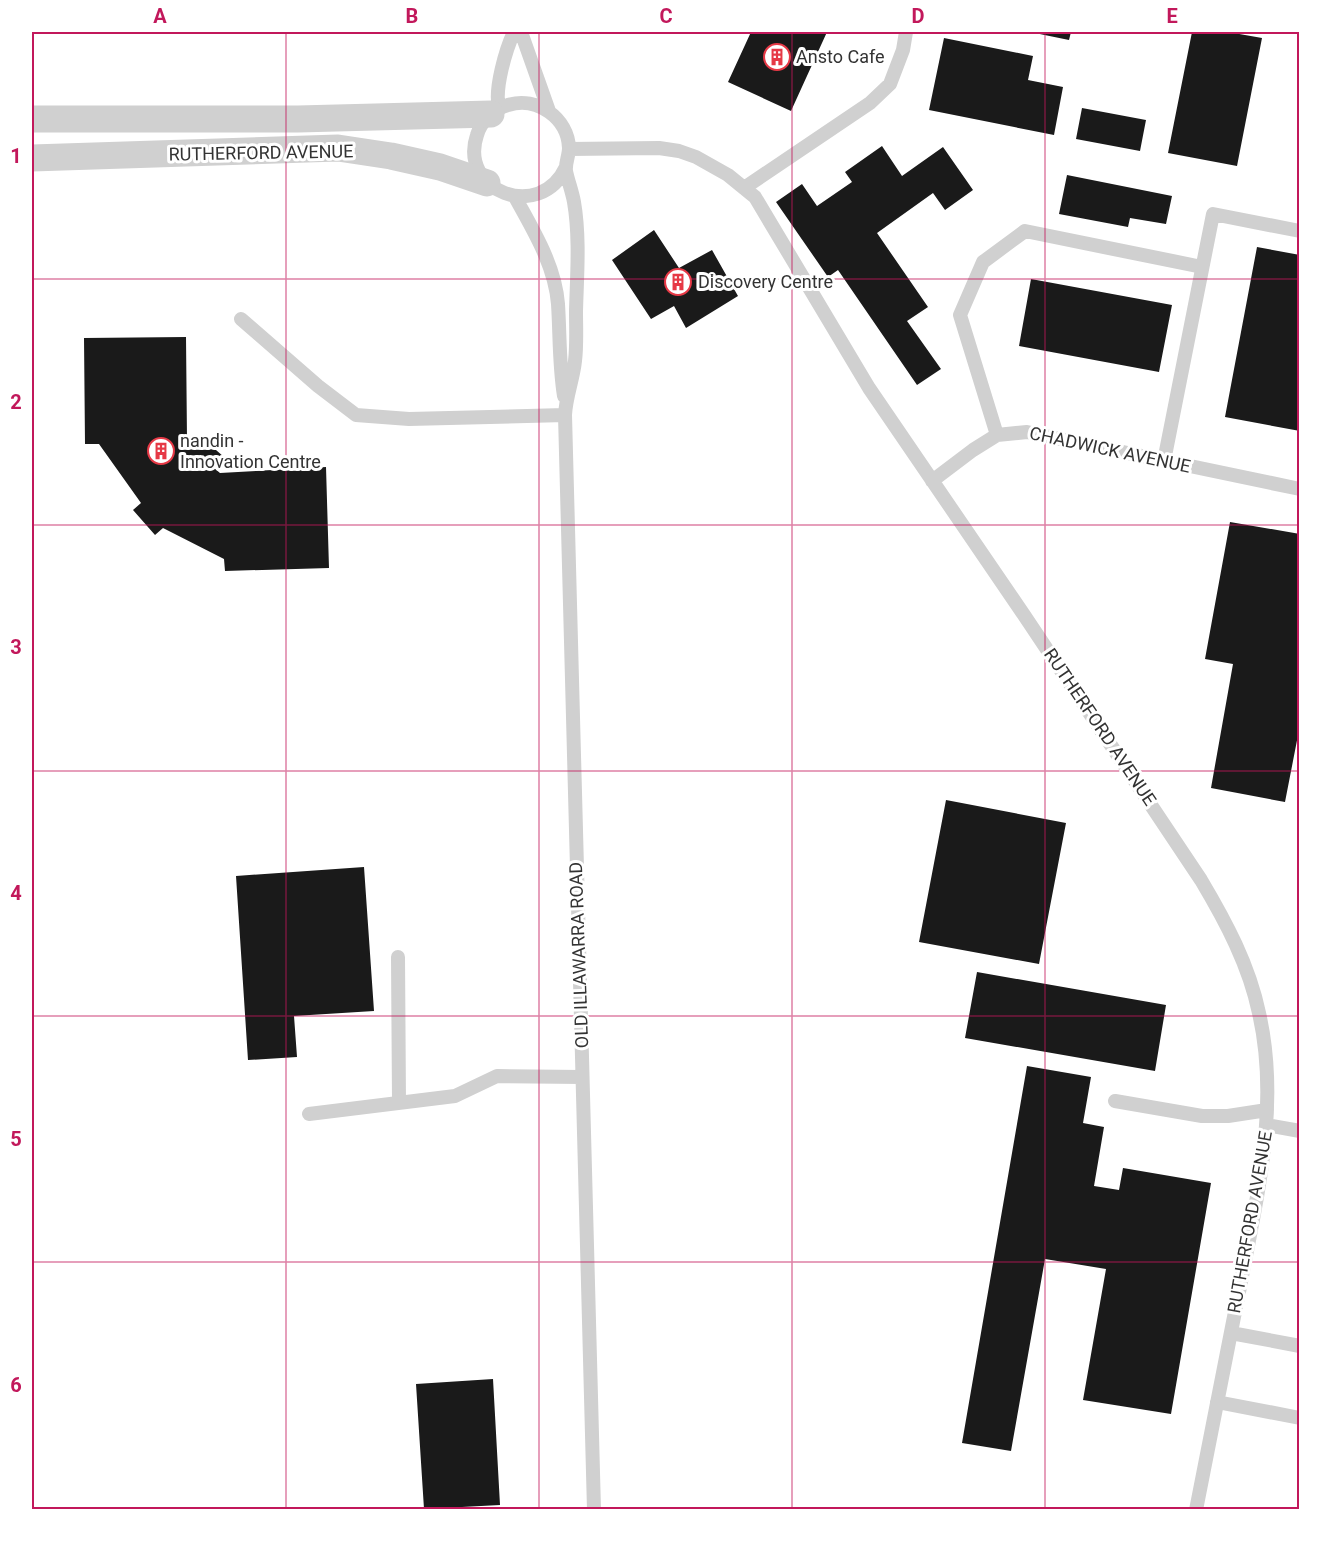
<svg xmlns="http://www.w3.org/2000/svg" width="1331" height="1541" font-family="Roboto,sans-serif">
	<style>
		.building { fill: #1a1a1a }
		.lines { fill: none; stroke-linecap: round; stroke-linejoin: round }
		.service { stroke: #d0d0d0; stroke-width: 14 }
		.minor { stroke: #d0d0d0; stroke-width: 27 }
		.grid { fill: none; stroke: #c2185b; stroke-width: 1.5; stroke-opacity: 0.55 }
		.labels { text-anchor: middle; stroke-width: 6; stroke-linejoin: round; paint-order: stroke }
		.poi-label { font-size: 18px; fill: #333; stroke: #fff; text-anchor: start }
		.street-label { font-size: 18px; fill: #333; stroke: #fff }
		.neatline { fill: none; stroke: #c2185b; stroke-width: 2 }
		.grid-label { font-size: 20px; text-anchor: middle; font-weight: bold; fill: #c2185b }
	</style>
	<rect width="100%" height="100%" fill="#fff"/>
	<path class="building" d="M751 32H827L791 111 728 82Z
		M1030 32H1071L1069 40Z
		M1192 32H1228L1262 38 1237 166 1168 153Z
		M944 38 1033 56 1028 80 1063 87 1054 135 929 110Z
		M1082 108 1146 120 1140 151 1076 139Z
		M882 146 902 176 943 147 973 190 945 210 933 193 877 233 928 307 907 321 941 369 917 385 838 270 828 277 776 202 802 184 817 206 852 182 845 172Z
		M1067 175 1172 196 1166 224 1130 218 1128 227 1059 214Z
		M654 230 679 268 712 250 738 296 686 328 674 306 651 319 612 260Z
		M1257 247 1300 255V431L1225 417Z
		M1031 279 1172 305 1159 372 1019 346Z
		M186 337 187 440 191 446 200 436 224 457 214 468 220 473 326 467 329 568 225 571 224 559 163 528 155 535 133 510 141 503 99 444H85L84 338Z
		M1230 522 1300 534V725L1285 802 1211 788 1233 664 1205 659Z
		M946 800 1066 823 1039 964 919 942Z
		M364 867 374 1011 294 1016 297 1057 248 1060 236 876Z
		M977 972 1166 1005 1155 1071 965 1038Z
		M1027 1066 1091 1077 1083 1123 1104 1127 1094 1186 1119 1190 1123 1168 1211 1183 1171 1414 1083 1400 1106 1269 1045 1259 1011 1451 962 1443Z
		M493 1379 500 1505 424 1509 416 1384Z"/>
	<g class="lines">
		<path class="service" d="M521 32 549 111
			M499 108C494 89 506 49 514 32
			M569 149 659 148 679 151 696 157 728 175 755 197 869 388 1024 615 1201 880C1226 922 1249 965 1259 1013 1280 1105 1257 1196 1240 1287 1225 1361 1211 1435 1196 1510
			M566 167C540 223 458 191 477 135 481 121 494 109 508 105 537 96 568 118 569 148 569 156 565 163 566 171 568 181 572 191 574 202 580 237 577 275 576 311 576 328 577 345 575 361 573 380 566 396 565 415L594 1510
			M744 188 870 103 890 84 903 50 906 32
			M515 197C533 230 555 265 558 304 560 335 559 365 564 396
			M241 319 318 386 356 415 409 419 565 415
			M997 435 960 315 983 262 1025 231 1202 267
			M1164 461 1213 214 1300 231
			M932 481 973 450 997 435 1027 432 1300 489
			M398 957 399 1102
			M1115 1101 1202 1116H1228L1267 1110
			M309 1114 455 1096 497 1076 582 1077
			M1267 1125 1300 1131
			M1231 1333 1300 1346
			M1217 1402 1300 1418"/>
		<path class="minor" d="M32 119H298L491 114
			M32 158 338 148 391 156 440 167 487 183"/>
	</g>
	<path class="grid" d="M286 32V1510M539 32V1510M792 32V1510M1045 32V1510M32 279H1300M32 525H1300M32 771H1300M32 1016H1300M32 1262H1300"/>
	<defs>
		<symbol id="building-ring" viewBox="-11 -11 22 22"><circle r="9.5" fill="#fff" stroke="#e63946" stroke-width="1.5"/><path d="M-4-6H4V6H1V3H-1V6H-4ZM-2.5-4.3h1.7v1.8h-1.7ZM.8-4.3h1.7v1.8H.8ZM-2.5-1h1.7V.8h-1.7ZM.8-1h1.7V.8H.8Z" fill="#e63946"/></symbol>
	</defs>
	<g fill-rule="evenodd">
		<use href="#building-ring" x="762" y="42" width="30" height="30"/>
		<use href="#building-ring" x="663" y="267" width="30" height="30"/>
		<use href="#building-ring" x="146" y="436" width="30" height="30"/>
	</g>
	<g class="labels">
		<g class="poi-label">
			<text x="796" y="63">Ansto Cafe</text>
			<text x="698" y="288">Discovery Centre</text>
			<text x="180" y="447">nandin -<tspan x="180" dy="21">Innovation Centre</tspan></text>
		</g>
		<g class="street-label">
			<text transform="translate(261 153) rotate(-1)" y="6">RUTHERFORD AVENUE</text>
			<text transform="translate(1110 450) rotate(12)" y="6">CHADWICK AVENUE</text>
			<text transform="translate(1100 727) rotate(56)" y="6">RUTHERFORD AVENUE</text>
			<text transform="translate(579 955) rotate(-92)" y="6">OLD ILLAWARRA ROAD</text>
			<text transform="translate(1250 1222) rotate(-80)" y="6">RUTHERFORD AVENUE</text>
		</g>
	</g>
	<rect width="1331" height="1541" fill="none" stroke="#ffffff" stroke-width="66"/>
	<rect x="33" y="33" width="1265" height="1475" class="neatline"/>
	<g class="grid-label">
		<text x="160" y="23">A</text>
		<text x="412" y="23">B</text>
		<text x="666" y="23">C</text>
		<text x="918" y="23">D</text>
		<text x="1172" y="23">E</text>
		<text x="16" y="163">1</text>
		<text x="16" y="409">2</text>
		<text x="16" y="654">3</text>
		<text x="16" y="900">4</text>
		<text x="16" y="1146">5</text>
		<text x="16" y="1392">6</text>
	</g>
</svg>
